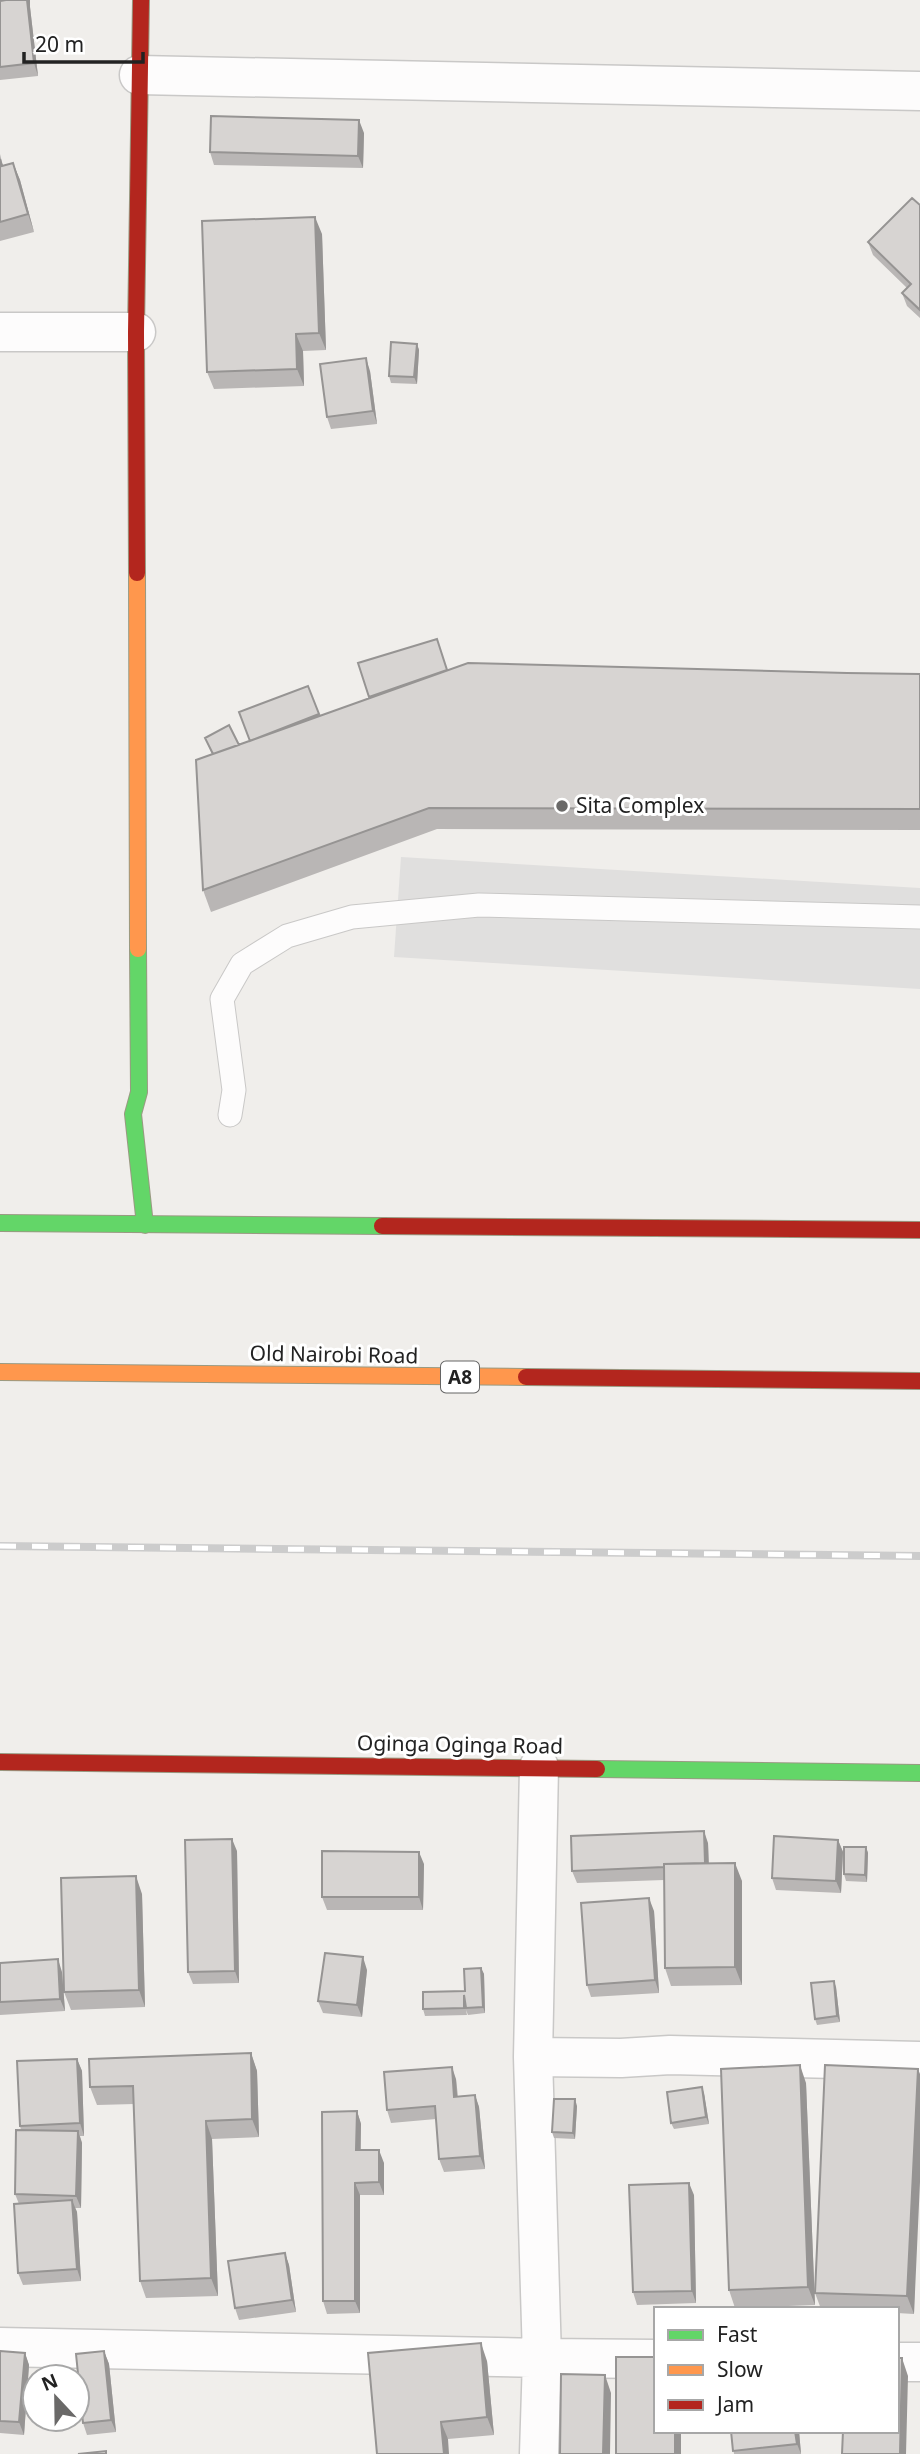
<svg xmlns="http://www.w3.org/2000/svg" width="920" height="2454" font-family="'Noto Sans',sans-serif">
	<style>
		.parking { fill: #e0dfde }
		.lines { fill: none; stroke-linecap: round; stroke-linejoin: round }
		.lane-casing { stroke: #c9c8c7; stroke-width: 25 }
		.street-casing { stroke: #c9c8c7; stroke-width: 41 }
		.fast-casing { stroke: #999a82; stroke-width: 18 }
		.slow-casing { stroke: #999a82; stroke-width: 18 }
		.jam-casing { stroke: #999a82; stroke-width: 18 }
		.lane { stroke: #fdfcfc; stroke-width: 23 }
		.street { stroke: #fdfcfc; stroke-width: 38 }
		.fast { stroke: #63d668; stroke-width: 16 }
		.slow { stroke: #ff974d; stroke-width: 16 }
		.jam { stroke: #b3261e; stroke-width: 16 }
		.rail-casing { stroke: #ccc; stroke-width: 8 }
		.rail { stroke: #fff; stroke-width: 5; stroke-dasharray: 16; stroke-linecap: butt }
		.wall { fill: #b9b6b5 }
		.shaded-wall { fill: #969493 }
		.building { fill: #d7d4d2; stroke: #969493; stroke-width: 2 }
		.poi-dot { fill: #6a6968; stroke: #fff; stroke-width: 2.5 }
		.labels { text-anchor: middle; stroke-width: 6; stroke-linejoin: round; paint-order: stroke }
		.shield { fill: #fff; stroke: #646464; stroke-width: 2 }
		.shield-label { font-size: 19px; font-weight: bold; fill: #222 }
		.poi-label { font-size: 21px; fill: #222; stroke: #fff; text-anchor: start }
		.street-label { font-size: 21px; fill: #222; stroke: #fff }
	</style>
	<rect width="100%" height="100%" fill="#f0eeeb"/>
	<path class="parking" d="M401 857 920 888V989L394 957Z"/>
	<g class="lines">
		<defs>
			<path id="lane" d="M230 1115 234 1090 222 999 242 964 287 936 352 917 479 905 920 917"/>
			<path id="street" d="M139 75 920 91
				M0 332H136
				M533 2057 621 2058 670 2055 920 2061
				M0 2347 542 2358 533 2057 539 1767
				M897 2362H920
				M539 2454 542 2358 656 2359"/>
			<path id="fast" d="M138 949 139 1092 133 1114 145 1225
				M0 1223 382 1226
				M597 1769 920 1773"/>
			<path id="slow" d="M137 573 138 949
				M0 1372 526 1377"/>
			<path id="jam" d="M137 573 136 332 141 0
				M382 1226 920 1230
				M526 1377 920 1381
				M0 1762 597 1769"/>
		</defs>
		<use href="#lane" class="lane-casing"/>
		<use href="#street" class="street-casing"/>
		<use href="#fast" class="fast-casing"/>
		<use href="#slow" class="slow-casing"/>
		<use href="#jam" class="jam-casing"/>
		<use href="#lane" class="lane"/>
		<use href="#street" class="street"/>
		<use href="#fast" class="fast"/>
		<use href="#slow" class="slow"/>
		<use href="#jam" class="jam"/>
		<defs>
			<path id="rail" d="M0 1546 920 1556"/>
		</defs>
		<use href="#rail" class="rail-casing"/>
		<use href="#rail" class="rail"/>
	</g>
	<path class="wall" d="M0 0H30V7L38 76 0 80Z
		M364 133 363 168 214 165 210 152Z
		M0 154 3 166 13 163 20 180 34 232 0 241Z
		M920 205V318L907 306 902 293 907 288 873 255 868 242Z
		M322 234 326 350 303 351 304 386 214 389 207 372Z
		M417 344 419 350 417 384 391 383 389 376Z
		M370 371 377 424 331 429 327 417Z
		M358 663 448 670 920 674V830L437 829 211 912 203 890 212 754 205 738 239 745 249 741 308 686 320 716 369 698Z
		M838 1840 843 1852 841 1893 776 1890 772 1878Z
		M708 1843 709 1863 742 1881V1985L671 1986 665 1968 664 1880 577 1883 572 1871Z
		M866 1847 868 1853 867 1882 846 1881 844 1874Z
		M237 1851 239 1983 193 1984 188 1972Z
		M424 1864 423 1910H327L322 1897Z
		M142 1894 145 2007 71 2010 64 1992Z
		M654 1911 659 1993 591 1997 587 1985Z
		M0 1963 62 1972 65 2011 0 2015Z
		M481 1968 484 1974 485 2013 468 2015 466 2010 467 2015 425 2016 423 2009 465 1991Z
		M367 1970 362 2017 323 2013 318 2001Z
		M836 1987 840 2022 817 2025 815 2019Z
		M251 2053 257 2071 259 2137 212 2139 218 2296 146 2298 140 2281 134 2104 97 2105 90 2087Z
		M77 2059 82 2071 84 2136H80L82 2143 81 2208H75L77 2212 81 2281 23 2285 18 2273 19 2204 15 2194 21 2130 20 2126Z
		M920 2074 914 2314 897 2313V2309H821L815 2293Z
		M456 2079 458 2096 475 2095 479 2107 485 2169 444 2172 439 2159 436 2119 391 2123 387 2110Z
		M806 2083 815 2305 735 2308 729 2290Z
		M704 2093 709 2124 674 2129 671 2123Z
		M577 2106 575 2139 554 2138 552 2132Z
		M357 2111 361 2124V2150L384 2163V2195H360V2313L327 2314 323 2301Z
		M694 2195 696 2303 637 2305 633 2292Z
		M285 2253 289 2265 296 2312 239 2320 235 2308Z
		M0 2351 25 2353 29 2365 24 2435 0 2433Z
		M104 2351 109 2364 116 2432 87 2435 83 2423Z
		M368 2353 487 2361 494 2435 448 2439Z
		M731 2431H799L801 2454H734Z"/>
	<path class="shaded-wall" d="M27 0H30V7L38 76 34 63Z
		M359 120 364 133 363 168 358 156Z
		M13 163 20 180 34 232 28 214Z
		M315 217 322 234 326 350 319 333Z
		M296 334 303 351 304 386 297 369Z
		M417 344 419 350 417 384 414 377Z
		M366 358 370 371 377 424 373 411Z
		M704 1831 708 1843 709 1878 705 1866Z
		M232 1839 237 1851 239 1983 235 1971Z
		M838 1840 843 1852 841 1893 836 1881Z
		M866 1847 868 1853 867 1882 865 1875Z
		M419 1852 424 1864 423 1910 419 1897Z
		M735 1863 742 1881V1985L735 1967Z
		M136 1876 142 1894 145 2007 139 1990Z
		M649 1898 654 1911 659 1993 655 1980Z
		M363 1957 367 1970 362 2017 357 2005Z
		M58 1959 62 1972 65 2011 60 1999Z
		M481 1968 484 1974 485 2013 483 2007Z
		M834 1981 836 1987 840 2022 837 2016Z
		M251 2053 257 2071 259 2137 252 2119Z
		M77 2059 82 2071 84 2136 80 2123Z
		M800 2065 806 2083 815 2305 808 2287Z
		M452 2067 456 2079 458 2109 454 2097Z
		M918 2069 920 2074V2182L914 2314 907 2296Z
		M702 2087 704 2093 709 2124 706 2117Z
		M475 2095 479 2107 485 2169 480 2156Z
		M575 2099 577 2106 575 2139 573 2133Z
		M357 2111 361 2124 360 2163 356 2150Z
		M206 2121 212 2139 218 2296 211 2278Z
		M78 2131 82 2143 81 2208 76 2196Z
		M379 2150 384 2163V2195L379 2182Z
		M355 2183 360 2195V2313L355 2301Z
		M689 2183 694 2195 696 2303 692 2291Z
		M72 2200 77 2212 81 2281 77 2269Z
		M285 2253 289 2265 296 2312 292 2300Z
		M481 2343 487 2361 494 2435 487 2417Z
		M104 2351 109 2364 116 2432 111 2420Z
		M25 2353 29 2365 24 2435 19 2422Z
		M902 2358 908 2376 906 2454H900Z
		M605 2375 611 2393 610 2454H603Z
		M441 2422 448 2439 449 2454H444Z
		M675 2431H681V2454H675Z
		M795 2431H799L801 2454 797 2444Z"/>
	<path class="building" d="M6 0H27L34 63 0 67V1Z
		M211 116 359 120 358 156 210 152Z
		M0 159 2 166 13 163 28 214 0 222Z
		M912 198 920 205V310L902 293 911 284 868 242Z
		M315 217 319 333 296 334 297 369 207 372 202 221Z
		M391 342 417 344 414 377 389 376Z
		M366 358 373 411 327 417 320 364Z
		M437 639 447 670 369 697 358 663Z
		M468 663 847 673 920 674V809L429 808 203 890 196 760Z
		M308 686 319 714 250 741 239 712Z
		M229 725 239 745 213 754 205 738Z
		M704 1831 705 1863 664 1864V1867L572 1871 571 1836Z
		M774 1836 838 1840 836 1881 772 1878Z
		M232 1839 235 1971 188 1972 185 1840Z
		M844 1847H866L865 1875 844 1874Z
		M322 1851 419 1852V1897H322Z
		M735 1863V1967L665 1968 664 1864Z
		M136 1876 139 1990 64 1992 61 1878Z
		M649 1898 655 1980 587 1985 581 1903Z
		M325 1953 363 1957 357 2005 318 2001Z
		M58 1959 60 1999 0 2002V1963Z
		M481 1968 483 2007 466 2008 464 1995V2008L423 2009V1992L465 1991 464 1969Z
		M834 1981 837 2016 815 2019 811 1983Z
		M251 2053 252 2119 206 2121 211 2278 140 2281 133 2086 90 2087 89 2059Z
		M77 2059 80 2123 20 2126 17 2061Z
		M800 2065 808 2287 729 2290 721 2069Z
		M825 2065 918 2069 907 2296 815 2293Z
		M452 2067 454 2097 475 2095 480 2156 439 2159 435 2106 387 2110 384 2072Z
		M702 2087 706 2117 671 2123 667 2092Z
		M554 2099H575L573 2133 552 2132Z
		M357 2111 356 2150H379V2182L355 2183V2301H323L322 2112Z
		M16 2130 78 2131 76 2196 15 2194Z
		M689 2183 692 2291 633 2292 629 2185Z
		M72 2200 77 2269 18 2273 14 2204Z
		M285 2253 292 2300 235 2308 228 2261Z
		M481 2343 487 2417 441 2422 444 2454H377L368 2353Z
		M0 2351 25 2353 19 2422 0 2421Z
		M104 2351 111 2420 83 2423 76 2354Z
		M616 2357H656V2431H675V2454H616Z
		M897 2358H902L900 2454H842L843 2431H897Z
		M561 2374 605 2375 603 2454H560Z
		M731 2431H795L797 2444 733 2451Z
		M106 2451V2454H78Z"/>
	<circle class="poi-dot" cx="562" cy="806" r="7"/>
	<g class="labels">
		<rect class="shield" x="441" y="1361.5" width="38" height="31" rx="5"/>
		<g class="shield-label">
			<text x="460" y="1384">A8</text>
		</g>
		<g class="poi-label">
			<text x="576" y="813">Sita Complex</text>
		</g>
		<g class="street-label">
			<text transform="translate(334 1355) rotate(1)" y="7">Old Nairobi Road</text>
			<text transform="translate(460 1745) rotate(1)" y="7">Oginga Oginga Road</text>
		</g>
	</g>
	<rect x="654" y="2307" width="245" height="126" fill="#ffffff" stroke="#a7a7a7" stroke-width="2"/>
	<rect x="668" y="2330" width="35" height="10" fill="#63d668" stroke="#a7a7a7" stroke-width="2"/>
	<text x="717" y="2342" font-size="21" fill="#222222">Fast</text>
	<rect x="668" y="2365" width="35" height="10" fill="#ff974d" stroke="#a7a7a7" stroke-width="2"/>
	<text x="717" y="2377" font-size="21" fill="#222222">Slow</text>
	<rect x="668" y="2400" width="35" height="10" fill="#b3261e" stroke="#a7a7a7" stroke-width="2"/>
	<text x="717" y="2412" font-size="21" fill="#222222">Jam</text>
	<g transform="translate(56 2398) rotate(338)"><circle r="33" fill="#ffffff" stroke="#a7a7a7" stroke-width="2"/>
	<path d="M0-5L12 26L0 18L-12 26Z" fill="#6a6968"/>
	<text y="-10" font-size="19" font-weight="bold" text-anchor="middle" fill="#222222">N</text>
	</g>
	<path d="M24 52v10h119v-10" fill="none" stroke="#222222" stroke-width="3.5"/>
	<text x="35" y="52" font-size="21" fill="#222222" stroke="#ffffff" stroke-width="5" paint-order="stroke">20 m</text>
</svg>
